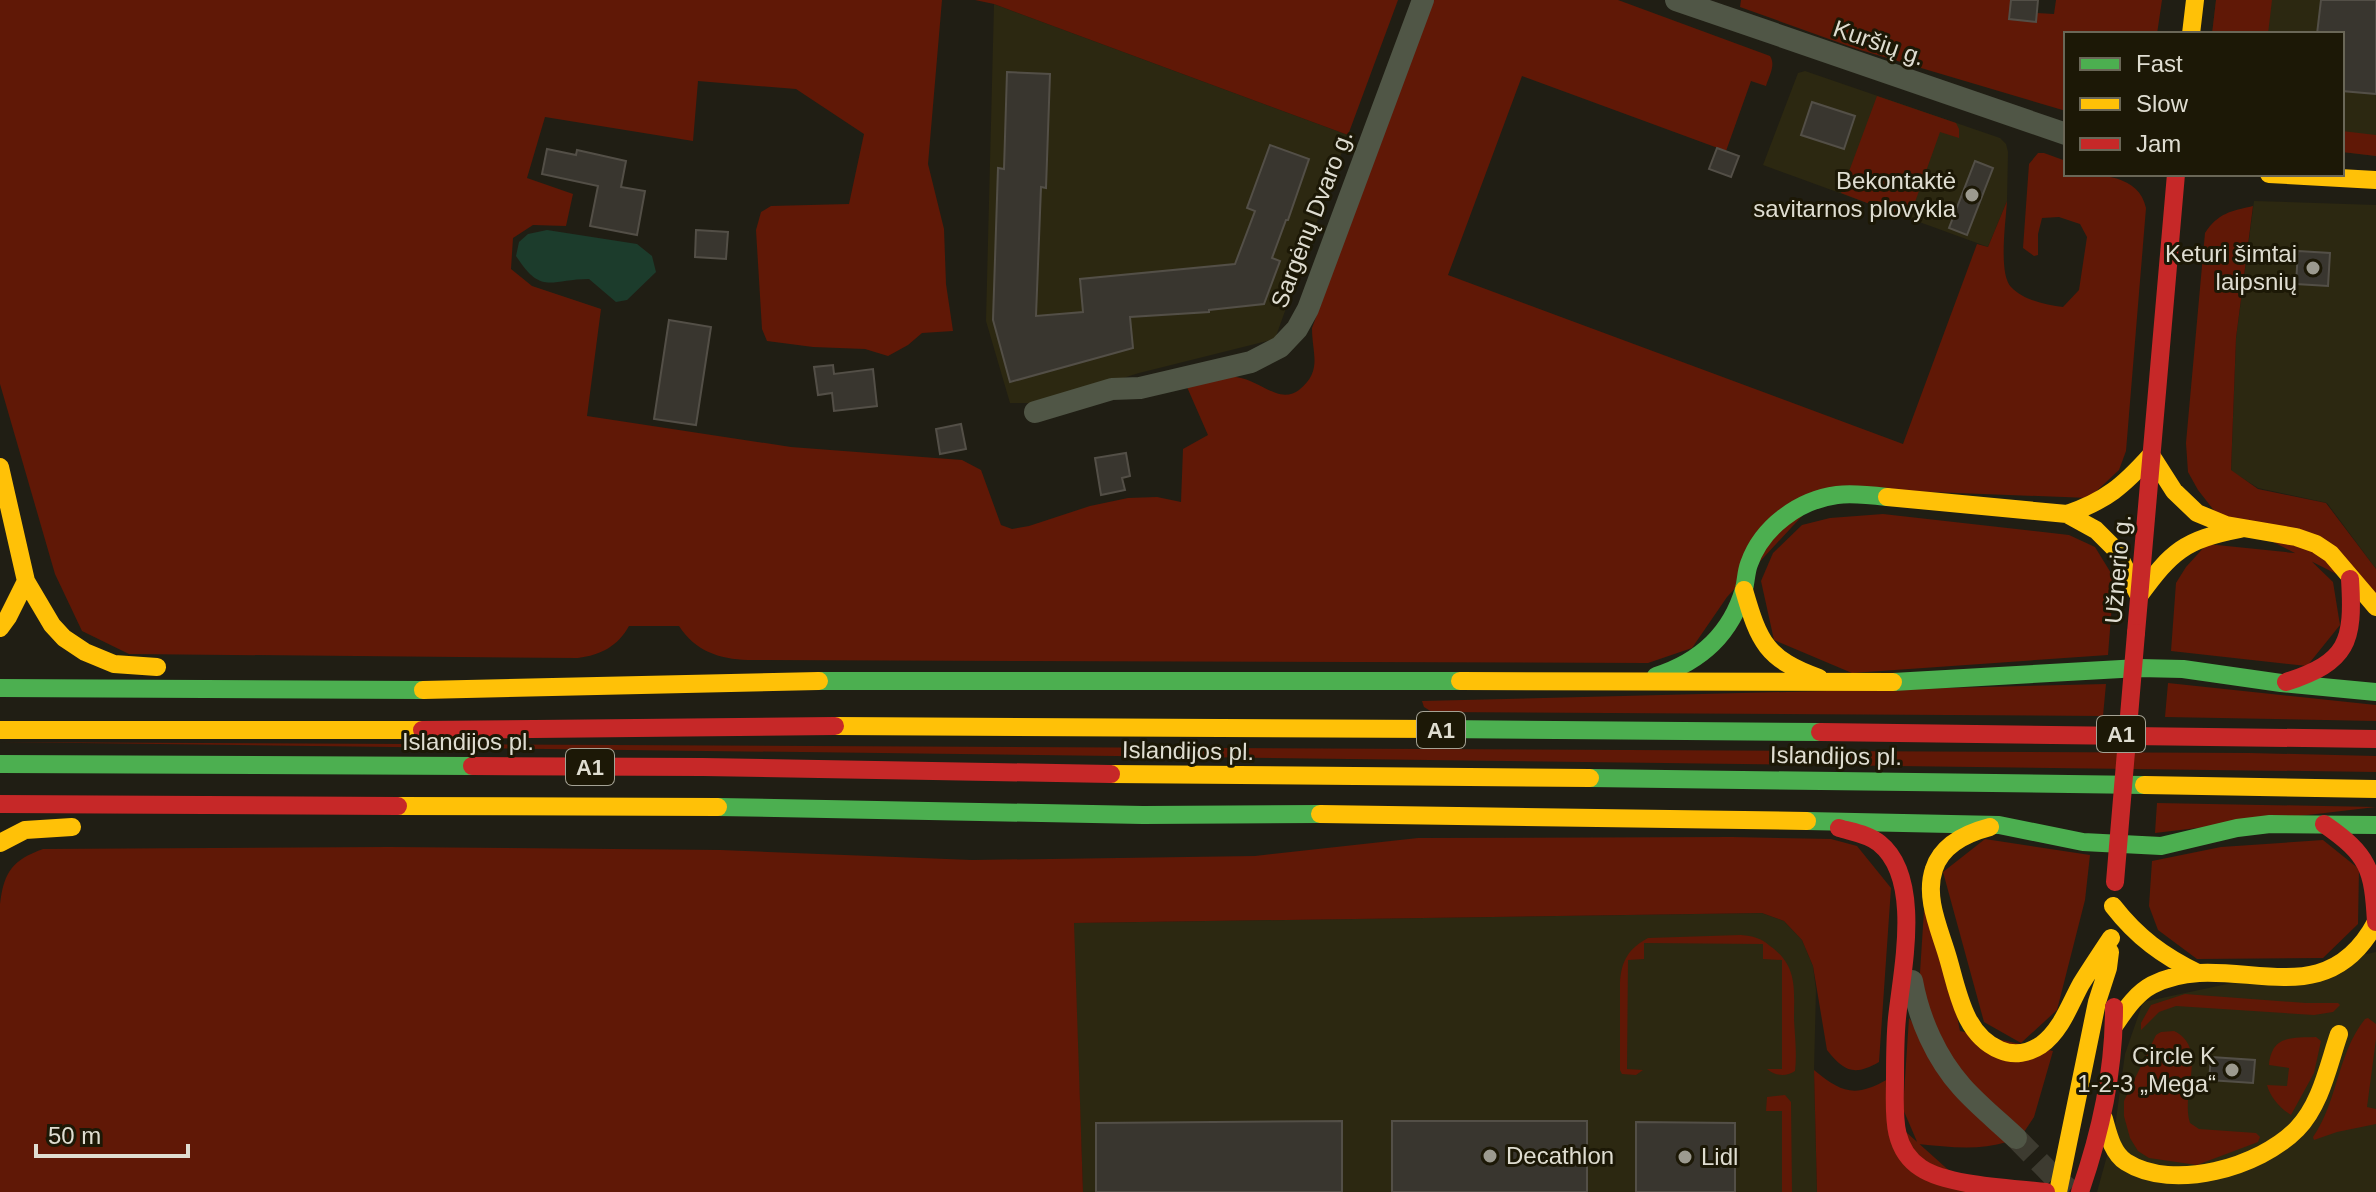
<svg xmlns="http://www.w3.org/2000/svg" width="2376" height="1192" font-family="Arial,sans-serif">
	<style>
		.built { fill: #2c2811 }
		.green { fill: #601806 }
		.water { fill: #1c3c2c }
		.building { fill: #39362f; stroke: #534f47; stroke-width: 2 }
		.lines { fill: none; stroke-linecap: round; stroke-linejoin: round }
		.street-tunnel { stroke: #3d3b30; stroke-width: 22; stroke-dasharray: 22 11; stroke-linecap: butt }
		.street { stroke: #505646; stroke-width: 22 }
		.fast { stroke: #4caf50; stroke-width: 18 }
		.slow { stroke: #ffc107; stroke-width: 18 }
		.jam { stroke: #c62828; stroke-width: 18 }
		.jam-bridge { stroke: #c62828; stroke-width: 18 }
		.poi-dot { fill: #9c9a8f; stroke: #1c1806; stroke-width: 3 }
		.labels { text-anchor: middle; stroke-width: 6; stroke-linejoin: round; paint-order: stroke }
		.shield { fill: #1c1806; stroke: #a4a294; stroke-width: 2 }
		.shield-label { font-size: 22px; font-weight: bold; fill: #dfddd1 }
		.street-label { font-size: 24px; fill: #dfddd1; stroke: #1c1806 }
		.poi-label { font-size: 24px; fill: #dfddd1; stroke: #1c1806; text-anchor: end }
	</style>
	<rect width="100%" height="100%" fill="#201e14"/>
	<path class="built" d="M2216 0H2376V156L2342 152V34H2212Z
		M994 4 1348 135 1275 339 1139 373 1043 403H1010L986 321Z
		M1805 71 2000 138 2006 144 2008 152 2007 201 1988 247 1763 165 1798 73Z
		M2254 201 2376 205V569L2327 503 2258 488 2231 471 2236 338Z
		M1762 913 1784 921 1802 940 1813 966 1816 990 1814 1070 1817 1192H1083L1073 923Z
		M2376 952V1192H2097L2115 1127 2125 1054 2143 1002Z"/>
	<path class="green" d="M0 0H942L928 164 944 229 946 284 953 331 922 333 908 345 888 356 865 349 813 347 767 341 762 329 756 230 761 212 771 206 849 204 864 134 796 89 698 81 693 141 545 117 527 178 573 194 566 226 533 225 513 238 511 269 532 286 601 309 587 416 791 447 962 460 981 470 1001 525 1012 529 1029 526 1090 506 1128 498 1157 497 1181 502 1183 449 1208 435 1187 387C1202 383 1221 376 1236 377 1251 379 1262 388 1276 393 1284 396 1293 395 1299 390 1323 371 1312 354 1312 328L1433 0H1618L1770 56C1776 65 1769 76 1766 86L1751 81 1726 151 1522 76 1448 275 1903 444 1977 244 1988 247 2007 201C2006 220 1998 273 2011 287 2023 300 2046 305 2063 307L2079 290 2087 237 2080 224 2059 217 2042 218 2038 234V255L2034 256 2023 248 2029 164 2038 153H2044L2066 161V174C2095 174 2139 173 2146 208L2126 451 2119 470 2089 498 1828 488 1727 597 1692 648 1648 663 748 660C719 659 695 651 679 626H629C618 646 601 655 578 658L129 654 82 631 55 574 0 384Z
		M975 0H1398L1348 135 994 4Z
		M1741 0H2011L2009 19 2037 13 2054 14 2056 0H2162L2157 34H2066V111L1857 49 1740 7Z
		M2216 0H2272L2268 34H2212Z
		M1877 96 1956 123 1959 129V138L1940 132 1909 219 1841 193Z
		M2342 131 2376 135V156L2342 152Z
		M2253 206 2236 338 2231 470 2258 489 2326 503 2376 569V594L2216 513 2198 490 2188 472 2186 443 2205 233C2218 213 2231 211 2253 206Z
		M1883 514 2069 535 2095 547 2114 578 2108 655 1852 673 1774 640 1761 581 1773 553 1802 525 1830 518Z
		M2207 544 2304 554 2333 582 2340 625 2307 666 2171 651 2176 583 2186 567Z
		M2168 683 2376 705V721L2165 717Z
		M2106 684 2103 716 1432 712 1424 707 1422 701Z
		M0 742 2250 753 2376 756V772Z
		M2157 803 2376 807 2155 833Z
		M1732 837 1831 839 1857 846 1891 888 1879 1062C1855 1076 1844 1072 1827 1050L1813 966 1802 940 1784 921 1762 913 1074 923 1083 1192H0V904C4 871 13 860 43 849L389 847 721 850 972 860 1255 856 1418 838Z
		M1985 839 2090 855 2085 900 2057 1010 2021 1043 1984 1022 1943 872Z
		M2323 840 2359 869 2358 924 2323 958 2197 959 2158 930 2149 906 2152 861 2221 847Z
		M1927 864 1960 1031 2053 1051 2034 1117 2024 1132 1978 1093 1934 1034 1919 988Z
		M1741 935C1753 936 1761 938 1770 946 1798 966 1794 989 1794 1020 1795 1037 1797 1055 1795 1071 1786 1077 1775 1076 1767 1069H1782V960L1763 959V944L1644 943V959L1628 960 1627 1069 1643 1070 1636 1075 1622 1074 1620 1070V983C1621 961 1629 948 1648 938Z
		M2185 994 2306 1003H2338L2340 1005 2333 1012 2314 1015 2176 1006 2159 1012 2141 1030V1023L2151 1005Z
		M1909 1018 2007 1142C1978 1151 1948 1147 1918 1144L1903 1109Z
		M2368 1018 2376 1024V1039L2367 1107 2376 1109V1124L2337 1132 2314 1140 2313 1137C2338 1101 2337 1054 2365 1019Z
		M2174 1031C2209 1048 2180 1092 2190 1123L2199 1129 2256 1133 2260 1137 2258 1142 2197 1165 2149 1158 2138 1151 2130 1138 2124 1116V1101L2156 1035 2161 1032Z
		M2316 1037 2321 1041 2314 1073 2291 1115C2281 1109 2270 1097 2267 1085L2287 1086 2289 1068 2269 1065C2272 1035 2291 1038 2316 1037Z
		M1814 1070C1842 1093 1855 1098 1888 1079L1887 1115 1973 1192H1817Z
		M1785 1095 1791 1102 1792 1192H1782V1111H1766L1767 1097Z"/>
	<path class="water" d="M547 230 637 244 652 256 656 272 627 300 616 302 589 279C550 279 542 296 516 256L519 242 528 234Z"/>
	<path class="building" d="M2011 0H2038L2036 22 2009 19Z
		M2321 0H2376V94L2342 91V34H2317Z
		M1007 72 1050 74 1046 188 1041 187 1036 316 1083 312 1080 279 1235 264 1255 211 1247 208 1270 145 1309 159 1288 220H1286L1272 258 1280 261 1264 304 1209 310V312L1130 317 1133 348 1010 382 993 320 998 168 1004 169Z
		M1812 102 1855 116 1844 149 1801 135Z
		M1717 148 1739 156 1731 177 1709 169Z
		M547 149 576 155 577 150 626 161 621 187 645 191 637 235 590 226 598 186 542 174Z
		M1975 161 1993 168 1967 235 1949 228Z
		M696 230 728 232 726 259 695 257Z
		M2298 251 2330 253 2328 286 2296 284Z
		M669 320 711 327 696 425 654 419Z
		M833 365 834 374 873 369 877 406 834 411 832 393 818 395 814 367Z
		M961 424 966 449 940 454 936 429Z
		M1126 453 1130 476 1122 478 1125 490 1101 495 1095 458Z
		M2211 1057 2255 1060 2253 1083 2209 1080Z
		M1342 1121V1192H1096V1123Z
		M1392 1121H1587V1192H1392Z
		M1636 1122 1735 1123V1192H1636Z"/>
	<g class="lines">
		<path class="street-tunnel" d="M2016 1138 2058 1181 2070 1190"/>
		<path class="street" d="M1676 0 2066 134
			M1035 412 1112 389 1140 388 1251 362 1280 347 1297 329 1308 309 1423 0
			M1912 981C1919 1019 1936 1058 1962 1087 1978 1105 1998 1121 2016 1138"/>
		<path class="fast" d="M1656 676C1700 662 1731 634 1744 589 1746 581 1746 572 1749 564 1762 527 1799 500 1837 495 1853 493 1870 495 1887 497
			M819 681H1460
			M1893 682 2139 668 2183 669 2281 683 2376 692
			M0 688 423 690
			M1439 729 1820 732
			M0 764 472 766
			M1590 778 2144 785
			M718 807 1143 815 1320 814
			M1807 821 1999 825 2083 842 2161 846 2237 828 2270 824 2376 825"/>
		<path class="slow" d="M2191 34 2195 0
			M2269 174 2376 180
			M0 467 26 581 52 625 64 638 85 652 114 664 157 667
			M1887 497 2067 514 2096 530 2116 550 2139 596C2172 551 2184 540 2240 529
			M2067 514C2106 501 2124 485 2151 455L2174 491 2197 513 2226 525 2296 537 2316 544 2331 554 2376 607
			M1744 590C1759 642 1766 659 1819 678
			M0 628 8 617 26 581
			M1460 681 1893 682
			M423 690 819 681
			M835 726 1439 729
			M0 730H422
			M1111 774 1590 778
			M2144 785 2376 789
			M398 806 718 807
			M1320 814 1807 821
			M1990 827C1967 833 1942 844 1934 869 1924 898 1940 930 1948 958 1958 992 1964 1035 2000 1050 2014 1056 2029 1053 2041 1045 2061 1031 2070 1004 2081 984 2091 968 2101 953 2111 938
			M0 843 25 830 72 827
			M2113 906C2137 937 2163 956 2198 973
			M2114 1026C2124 1012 2135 994 2152 985 2228 945 2322 1024 2376 922
			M2104 1119C2108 1133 2112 1153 2126 1162 2173 1192 2260 1167 2297 1129 2321 1104 2328 1066 2339 1034
			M2058 1192 2097 1002 2108 968 2110 952"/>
		<path class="jam" d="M2136 633 2176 174
			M2286 682C2348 662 2354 642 2350 579
			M422 730 835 726
			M1820 732 2376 739
			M472 766 703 767 1111 774
			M0 804 398 806
			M2324 824C2369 855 2373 869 2376 922
			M1839 828C1852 832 1868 834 1879 843 1923 878 1902 970 1897 1018 1895 1038 1895 1059 1895 1079 1895 1111 1890 1148 1921 1168 1948 1186 2013 1188 2046 1192
			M2080 1192C2101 1131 2114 1072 2114 1007"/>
		<path class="jam-bridge" d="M2115 882 2136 633"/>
	</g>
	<g class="poi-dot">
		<circle cx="1972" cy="195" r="8"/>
		<circle cx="2313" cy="268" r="8"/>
		<circle cx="2232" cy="1070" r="8"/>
		<circle cx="1490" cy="1156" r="8"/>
		<circle cx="1685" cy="1157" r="8"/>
	</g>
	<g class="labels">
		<g class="shield">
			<rect x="1417" y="712" width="48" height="36" rx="6"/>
			<rect x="2097" y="716" width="48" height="36" rx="6"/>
			<rect x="566" y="749" width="48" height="36" rx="6"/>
		</g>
		<g class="shield-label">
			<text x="1441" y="738">A1</text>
			<text x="2121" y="742">A1</text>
			<text x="590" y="775">A1</text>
		</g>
		<g class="street-label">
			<text transform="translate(1879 43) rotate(19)" y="8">Kuršių g.</text>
			<text transform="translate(1312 219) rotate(-69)" y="8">Sargėnų Dvaro g.</text>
			<text transform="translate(2118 569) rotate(-85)" y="8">Užnerio g.</text>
			<text x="468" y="750">Islandijos pl.</text>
			<text transform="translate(1188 751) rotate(1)" y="8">Islandijos pl.</text>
			<text transform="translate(1836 756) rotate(1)" y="8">Islandijos pl.</text>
		</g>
		<g class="poi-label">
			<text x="1956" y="189">Bekontaktė<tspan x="1956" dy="28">savitarnos plovykla</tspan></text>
			<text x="2297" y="262">Keturi šimtai<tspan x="2297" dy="28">laipsnių</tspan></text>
			<text x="2216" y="1064">Circle K<tspan x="2216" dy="28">1-2-3 „Mega“</tspan></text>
			<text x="1506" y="1164" text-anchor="start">Decathlon</text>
			<text x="1701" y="1165" text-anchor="start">Lidl</text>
		</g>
	</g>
	<rect x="2064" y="32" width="280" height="144" fill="#1c1806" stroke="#6a6757" stroke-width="2"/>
	<rect x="2080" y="58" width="40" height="12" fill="#4caf50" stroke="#6a6757" stroke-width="2"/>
	<text x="2136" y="72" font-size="24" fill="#dfddd1">Fast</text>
	<rect x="2080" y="98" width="40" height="12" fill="#ffc107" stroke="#6a6757" stroke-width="2"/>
	<text x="2136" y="112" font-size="24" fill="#dfddd1">Slow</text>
	<rect x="2080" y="138" width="40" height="12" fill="#c62828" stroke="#6a6757" stroke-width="2"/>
	<text x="2136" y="152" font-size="24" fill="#dfddd1">Jam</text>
	<path d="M36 1144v12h152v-12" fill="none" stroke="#dfddd1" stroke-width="4"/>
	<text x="48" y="1144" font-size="24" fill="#dfddd1" stroke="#1c1806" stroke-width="6" paint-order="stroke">50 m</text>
</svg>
